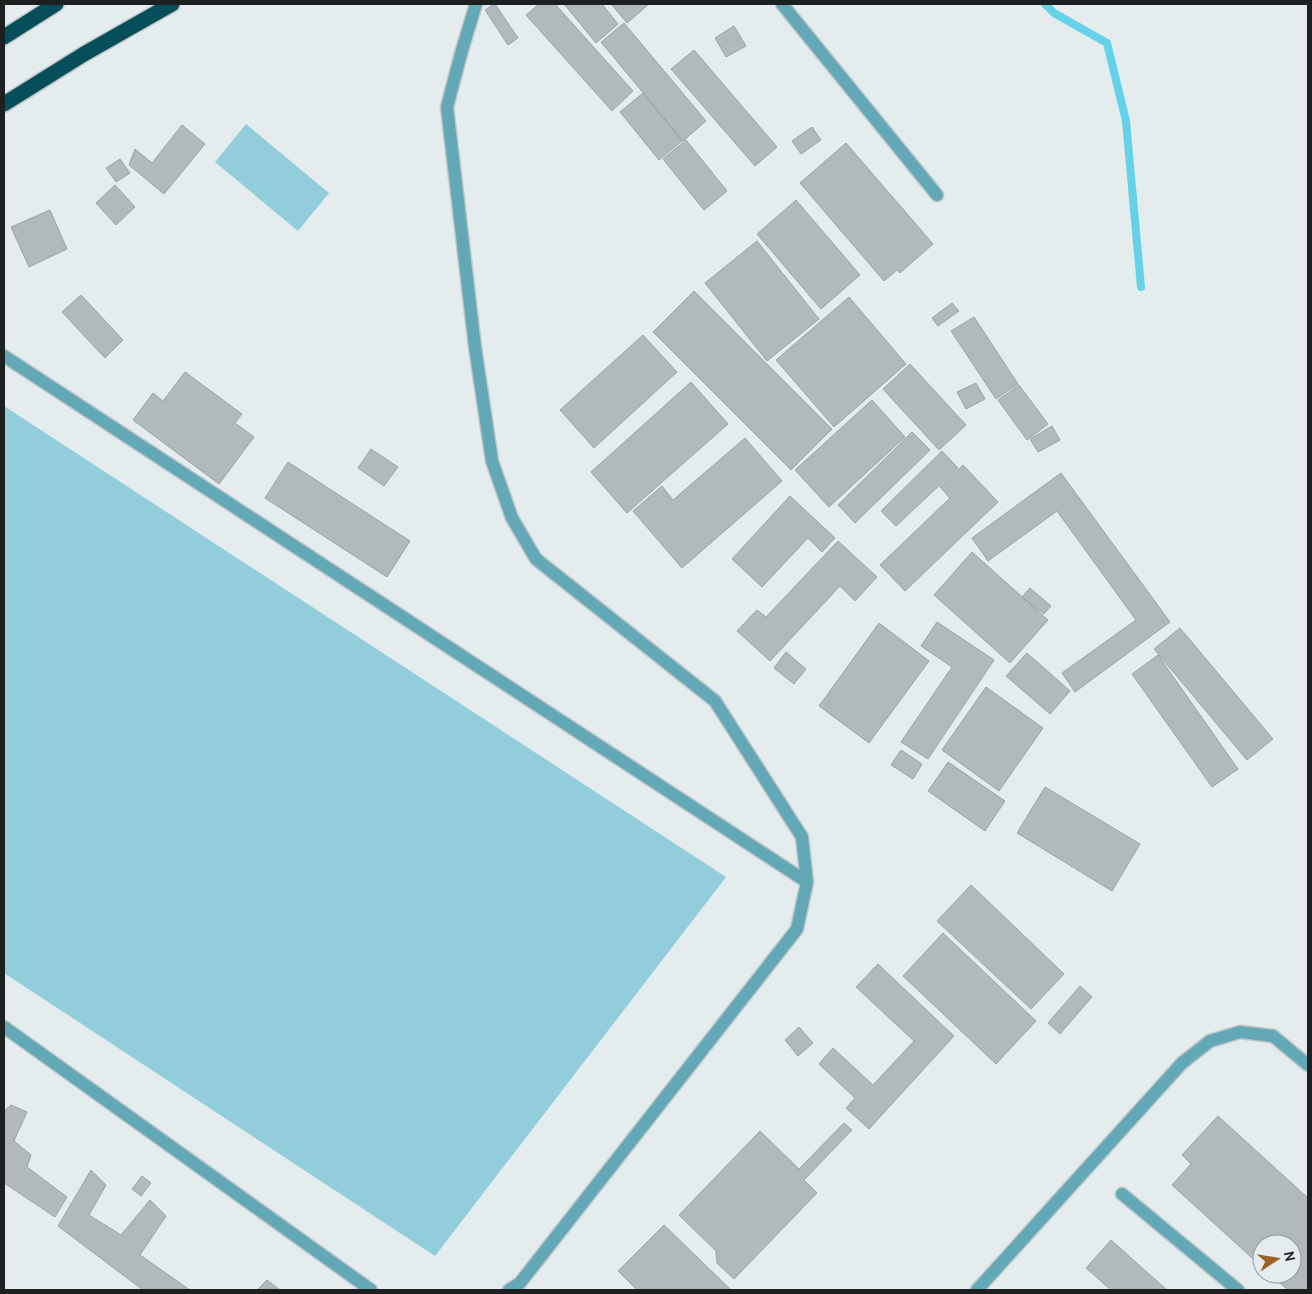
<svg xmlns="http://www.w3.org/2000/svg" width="1312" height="1294" font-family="Cabin,sans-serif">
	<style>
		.green { fill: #91cddb }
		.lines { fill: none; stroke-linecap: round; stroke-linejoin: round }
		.stream { stroke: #64d2e9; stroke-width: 8 }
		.building { fill: #b1b9bb; stroke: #9ba3a5 }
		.minor-casing { stroke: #c0c7c9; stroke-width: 15 }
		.highway-casing { stroke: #c0c7c9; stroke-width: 18 }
		.minor { stroke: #62a8b7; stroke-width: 12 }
		.highway { stroke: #064e5a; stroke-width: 15 }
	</style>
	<rect width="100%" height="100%" fill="#e4ecee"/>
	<path class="green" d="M246 124 329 193 298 231 215 162Z
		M4 406 726 877 435 1256 4 973Z"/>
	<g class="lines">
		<path class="stream" d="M1045 4 1054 13 1107 43 1126 121 1141 287"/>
	</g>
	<path class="building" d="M494 4H495L518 38 508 45 485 10Z
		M539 4H555L633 91 612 111 526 15Z
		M564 4H602L618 24 596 43Z
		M611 4H649L627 23Z
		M624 23 706 121 683 141 601 42Z
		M734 26 746 46 726 57 715 38Z
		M694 50 777 147 755 166 671 69Z
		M643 93 682 141 659 160 620 112Z
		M182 125 205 144 164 194 129 165 135 149 152 163Z
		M812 127 821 140 801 154 792 141Z
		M686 140 727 191 704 210 663 159Z
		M846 143 933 244 900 273 897 270 884 281 800 183Z
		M120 159 130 173 116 182 106 168Z
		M115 185 135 207 116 225 96 203Z
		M796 200 860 275 821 309 757 234Z
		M50 210 67 249 29 267 11 227Z
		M757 241 819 319 767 361 705 283Z
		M694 291 832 429 791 470 653 332Z
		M81 295 123 340 105 358 62 312Z
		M849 297 906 364 834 427 776 360Z
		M952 303 959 311 938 326 932 318Z
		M974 317 1018 384 996 399 951 331Z
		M643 335 677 372 594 448 560 410Z
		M910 364 966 425 939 450 883 389Z
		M185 372 242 414 235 423 254 437 219 484 133 420 153 393 163 401Z
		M691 382 728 424 627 513 591 472Z
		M976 383 985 399 966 409 957 392Z
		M1019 385 1048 424 1027 440 998 400Z
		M872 400 905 437 829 507 795 470Z
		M1052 426 1060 440 1038 452 1030 439Z
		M912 432 930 450 855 523 838 505Z
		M745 438 782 481 682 568 633 511 662 486 673 500Z
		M371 449 398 467 384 486 358 468Z
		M942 451 958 468 896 526 881 511Z
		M288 462 410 541 387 577 265 498Z
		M963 465 998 502 905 591 880 565 950 498 940 487Z
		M1061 473 1170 622 1075 692 1062 673 1136 620 1057 511 988 561 972 538Z
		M790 496 835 538 822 552 808 538 762 587 732 559Z
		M838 541 877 577 855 601 840 586 770 661 737 631 757 610 766 617Z
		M972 552 1048 620 1010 663 934 595Z
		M1030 588 1051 606 1044 614 1022 597Z
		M937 622 994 660 928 759 901 742 952 667 921 646Z
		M879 623 929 661 869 743 819 706Z
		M1180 628 1273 739 1247 760 1154 649Z
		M786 652 806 669 794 684 774 668Z
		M1027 653 1070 691 1050 714 1006 676Z
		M1158 655 1238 769 1212 787 1132 674Z
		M986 687 1043 728 999 791 942 750Z
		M901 750 922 764 913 779 891 765Z
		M948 762 1005 801 985 831 928 791Z
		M1045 787 1140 844 1112 891 1017 833Z
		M971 885 1064 974 1031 1009 937 921Z
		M943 933 1036 1021 996 1064 903 976Z
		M878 964 954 1036 869 1129 846 1108 855 1098 819 1064 833 1048 873 1085 914 1041 856 987Z
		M1080 986 1092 997 1060 1034 1048 1023Z
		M799 1027 813 1043 798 1056 785 1040Z
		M11 1105 27 1112 14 1141 31 1155 27 1167 67 1197 55 1217 4 1183V1111Z
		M1218 1116 1308 1198V1290H1288L1270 1274H1292V1244H1262V1267L1172 1185 1191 1164 1182 1155Z
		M844 1123 852 1130 804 1180 817 1193 734 1279 717 1263 716 1251 679 1215 760 1131 799 1169Z
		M91 1170 106 1185 89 1215 121 1235 150 1200 166 1216 140 1255 190 1290H143L58 1226Z
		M142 1176 151 1183 141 1196 132 1189Z
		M664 1225 731 1290H637L618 1271Z
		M1111 1240 1167 1290H1111L1086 1268Z
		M267 1280 280 1290H257Z"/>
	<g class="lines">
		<defs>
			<path id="minor" d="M476 4 462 50 447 107 475 347 492 461 512 518 536 559 715 701 802 837 807 882 797 929 520 1283 509 1290
				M782 4 937 195
				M4 356 807 882
				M4 1027 371 1290
				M1122 1194 1238 1290
				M977 1290 1182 1063 1210 1041 1240 1032 1273 1036 1308 1065"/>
			<path id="highway" d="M4 37 56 4
				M4 104 84 54 172 4"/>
		</defs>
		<use href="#minor" class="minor-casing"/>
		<use href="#highway" class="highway-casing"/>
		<use href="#minor" class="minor"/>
		<use href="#highway" class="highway"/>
	</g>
	<rect width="1312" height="1294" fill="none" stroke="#1d2021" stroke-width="10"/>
	<g transform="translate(1277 1259) rotate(78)"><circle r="24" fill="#e4ecee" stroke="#949a9c"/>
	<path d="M0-4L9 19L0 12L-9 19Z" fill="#9e6324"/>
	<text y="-8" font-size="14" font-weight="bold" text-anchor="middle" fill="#1d2021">N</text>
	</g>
</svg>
